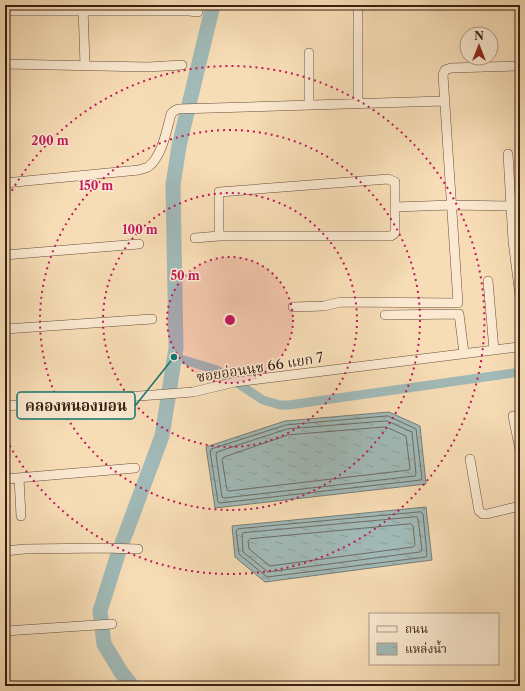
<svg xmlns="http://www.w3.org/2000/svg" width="525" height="691" font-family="'Libre Caslon Text','Noto Serif Thai',serif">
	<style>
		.water { fill: url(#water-ripples); stroke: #787c75 }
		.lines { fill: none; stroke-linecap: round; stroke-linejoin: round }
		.shore { stroke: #6e6c64; stroke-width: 1 }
		.canal { stroke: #a1bab8; stroke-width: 9 }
		.river { stroke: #a1bab8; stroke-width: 15 }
		.street-casing { stroke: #694e3a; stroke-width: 10 }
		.street { stroke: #fae9d0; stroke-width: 9 }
		.ring { fill: none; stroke: #c2185b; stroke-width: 2; stroke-dasharray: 2 4 }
		.labels { text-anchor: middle; stroke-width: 3; stroke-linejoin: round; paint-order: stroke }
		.street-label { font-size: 14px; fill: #3a1f11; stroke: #fae9d0 }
		.centre { fill: #c2185b; stroke: #fae9d0; stroke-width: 2 }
		.ring-label { font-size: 12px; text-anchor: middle; font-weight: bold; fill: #c2185b; stroke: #fae9d0; stroke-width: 3; stroke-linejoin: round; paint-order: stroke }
		.leader { fill: none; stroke: #0f766e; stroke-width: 1.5 }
		.callout-dot { fill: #0f766e; stroke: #fae9d0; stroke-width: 1.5 }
		.callout { fill: #fae9d0; stroke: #0f766e; stroke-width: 1.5 }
		.callout-label { font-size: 15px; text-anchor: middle; font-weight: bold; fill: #3a1f11 }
	</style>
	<defs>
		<pattern id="water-ripples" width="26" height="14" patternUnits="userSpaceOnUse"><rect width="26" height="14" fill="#a1bab8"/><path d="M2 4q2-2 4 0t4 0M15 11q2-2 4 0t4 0" fill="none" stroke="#8b9f9d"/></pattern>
	</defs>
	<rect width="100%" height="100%" fill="#f7ddb6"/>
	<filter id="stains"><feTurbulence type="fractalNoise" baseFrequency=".005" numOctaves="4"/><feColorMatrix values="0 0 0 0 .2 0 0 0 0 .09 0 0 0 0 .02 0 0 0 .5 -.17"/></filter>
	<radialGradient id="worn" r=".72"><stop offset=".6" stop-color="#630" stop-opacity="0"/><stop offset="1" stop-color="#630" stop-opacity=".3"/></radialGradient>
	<path class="water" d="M389 412 420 426 426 484 215 508 206 447 285 421Z
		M426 507 432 560 265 582 235 557 232 526Z"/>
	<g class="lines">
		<path class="shore" d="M388 416 416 429 422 478 421 480 220 503 218 502 210 451 211 449 286 425Z
			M387 421 412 432 416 474 415 476 224 498 222 497 216 455 217 452 287 429Z
			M386 427 406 436 410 469 409 470 229 491 227 490 222 459 224 457 288 435Z
			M421 512 423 514 427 555 426 557 267 577 239 554 236 531 238 529Z
			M417 517 418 519 422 550 420 552 268 572 243 552 242 535 243 533Z
			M411 524 413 526 415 545 413 547 270 566 249 549 248 541 250 539Z"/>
		<path class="canal" d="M174 357 217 370 263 400 280 405H289L520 372"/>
		<path class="river" d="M132 686 121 672 104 644 100 611 118 554 162 436 176 348 173 185 179 146 213 5"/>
		<defs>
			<path id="street" d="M83 6 85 66
				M5 11H189L198 12
				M5 64 148 67 182 65
				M358 103V5
				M309 105V53
				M508 154 513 241 520 296
				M5 183 139 170C142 169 146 168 148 167 162 157 167 129 171 114L174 111 178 109 444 101
				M395 207 451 205 511 206
				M195 238 219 236H391L395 233V182L388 179 219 192V236
				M5 255 139 244
				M488 281 494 350
				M293 307 324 306 341 302 458 303 443 75 445 70 451 68 520 66
				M385 315 459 314 464 353
				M5 329 152 319
				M5 406 193 392 235 382 518 347
				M513 416 520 450
				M470 459 479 511 483 514H487L520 506
				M19 478 21 516
				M5 479 135 468
				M5 551 25 549 104 548 138 549
				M5 631 112 624"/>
		</defs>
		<use href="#street" class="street-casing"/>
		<use href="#street" class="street"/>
	</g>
	<circle cx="230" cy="320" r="63" fill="#c2185b" fill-opacity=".12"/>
	<g class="ring">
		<circle cx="230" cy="320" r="63"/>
		<circle cx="230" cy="320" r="127"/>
		<circle cx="230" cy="320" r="190"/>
		<path d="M6 201A254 254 0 1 1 6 439"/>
	</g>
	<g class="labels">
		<g class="street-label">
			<text transform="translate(260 367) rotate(-9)" y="5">ซอยอ่อนนุช 66 แยก 7</text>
		</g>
	</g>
	<circle cx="230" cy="320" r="6" class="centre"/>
	<g class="ring-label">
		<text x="50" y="145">200 m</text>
		<text x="96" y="190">150 m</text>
		<text x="140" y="234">100 m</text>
		<text x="185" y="280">50 m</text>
	</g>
	<path class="leader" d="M174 357L135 406"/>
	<circle class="callout-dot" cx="174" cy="357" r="4"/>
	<rect class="callout" x="17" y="392" width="118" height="27" rx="4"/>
	<g class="callout-label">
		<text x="76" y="411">คลองหนองบอน</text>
	</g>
	<rect width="525" height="691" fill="none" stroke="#f7ddb6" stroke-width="20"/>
	<rect x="6" y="6" width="513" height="679" fill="none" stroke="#3a1f11" stroke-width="2"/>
	<rect x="10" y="10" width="505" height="671" fill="none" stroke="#3a1f11"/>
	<rect x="369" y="613" width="130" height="52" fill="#fae9d0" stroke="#ad9884"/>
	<rect x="377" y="626" width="20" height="6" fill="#fae9d0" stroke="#ad9884"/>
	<text x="405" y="633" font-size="12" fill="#3a1f11">ถนน</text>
	<rect x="377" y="643" width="20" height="12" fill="url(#water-ripples)" stroke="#ad9884"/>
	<text x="405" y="653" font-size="12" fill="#3a1f11">แหล่งน้ำ</text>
	<g transform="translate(479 46)"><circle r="19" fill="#fae9d0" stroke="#ad9884"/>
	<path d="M0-3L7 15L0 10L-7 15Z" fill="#8f2418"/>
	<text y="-6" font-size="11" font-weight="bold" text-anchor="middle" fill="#3a1f11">N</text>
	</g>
	<rect width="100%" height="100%" filter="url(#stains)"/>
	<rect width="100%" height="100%" fill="url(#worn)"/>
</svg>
